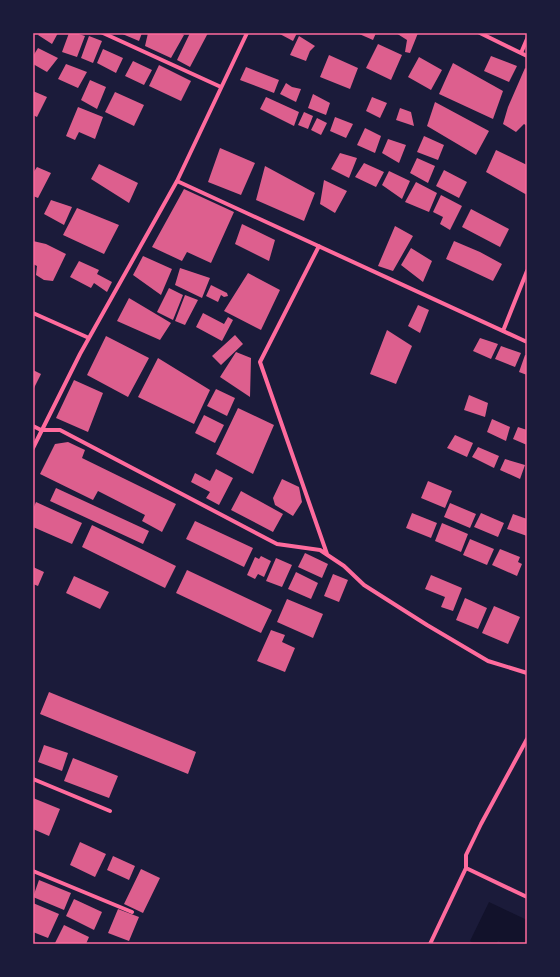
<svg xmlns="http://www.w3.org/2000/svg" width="560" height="977" font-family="'Work Sans',sans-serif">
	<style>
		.water { fill: #12122b }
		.building { fill: #dd5f8e }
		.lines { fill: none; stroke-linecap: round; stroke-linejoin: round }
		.minor { stroke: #ff6b9d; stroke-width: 4 }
		.neatline { fill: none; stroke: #ff6b9d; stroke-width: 1.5 }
	</style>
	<rect width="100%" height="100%" fill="#1b1b3a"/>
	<path class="water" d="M489 902 527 920V944H505L498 941 496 944H475L470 941Z"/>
	<path class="building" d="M40 33H58L52 44 38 35Z
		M69 33H76L85 36 77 57 62 52Z
		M120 33H142L139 41Z
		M148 33H179L184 35 171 58 145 46Z
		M190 33H208L190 67 177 60Z
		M278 33H297L293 41Z
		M357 33H376L373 40Z
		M396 33H418L410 53 405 52 407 40Z
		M89 36 102 41 93 63 81 58Z
		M299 36 315 46 310 51 306 61 290 55Z
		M378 44 402 55 391 80 366 68Z
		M38 48 58 58 47 72 33 64V56Z
		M103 49 123 58 116 73 97 63Z
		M329 55 358 68 350 89 320 77Z
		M491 56 517 66 509 82 484 71Z
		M419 57 442 70 431 90 408 77Z
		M133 61 152 70 144 85 125 76Z
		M453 63 503 91 493 119 439 94Z
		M66 64 87 72 78 88 58 79Z
		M159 65 191 81 181 101 149 86Z
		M246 67 279 80 274 93 240 80Z
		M525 68 527 69V126L524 124 516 132 503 124 508 107Z
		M90 80 106 87 97 109 81 100Z
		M286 83 292 87 301 89 296 102 280 94Z
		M33 91 47 97 37 117 33 115Z
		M115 92 144 105 134 126 105 112Z
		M313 94 330 103 326 115 308 108Z
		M266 97 299 112 294 126 260 109Z
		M372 97 387 103 380 118 366 111Z
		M435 102 489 131 476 155 427 126Z
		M78 107 103 117 95 139 79 132 75 140 66 136Z
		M400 108 411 112 414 126 396 120Z
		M304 112 313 116 308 129 298 125Z
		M335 117 353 124 346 138 330 131Z
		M317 118 327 123 321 135 311 130Z
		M365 128 381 136 375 153 357 145Z
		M424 136 444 145 438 160 417 152Z
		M388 139 406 145 399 163 382 153Z
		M220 148 255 163 241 195 208 182Z
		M496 150 527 165V195L486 172Z
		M340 153 357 158 349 178 331 169Z
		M417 158 435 166 428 183 410 173Z
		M364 163 384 172 376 187 355 177Z
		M99 164 138 183 129 203 91 179Z
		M265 166 315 193 304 221 256 200Z
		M37 167 51 173 38 198 33 196V173Z
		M444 170 467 182 459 198 436 186Z
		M389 171 410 181 402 199 382 185Z
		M324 180 347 191 335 213 320 204Z
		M416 182 437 193 429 212 405 202Z
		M184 189 234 212 211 263 187 252 182 261 152 247Z
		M441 195 462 206 450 230 440 224 443 217 433 212Z
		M51 200 72 207 64 225 44 214Z
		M77 208 119 225 104 254 63 235Z
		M471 209 509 229 500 247 462 227Z
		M242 224 275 240 269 261 235 244Z
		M395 226 413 236 393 271 378 266Z
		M33 241 46 244 66 254 53 281 44 280 36 275 37 266 33 264Z
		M454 241 480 252 502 264 493 281 446 259Z
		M411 248 432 261 423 282 401 265Z
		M143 256 172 269 161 295 133 275Z
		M79 261 99 270 97 274 112 282 107 292 94 283 91 288 70 277Z
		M180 268 210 278 202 298 175 285Z
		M248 273 280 290 261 330 224 311Z
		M211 285 227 293 228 296 224 297 221 295 218 302 206 296Z
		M169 288 183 295 173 320 157 312Z
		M185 295 198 300 185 325 175 321Z
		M129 298 171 323 160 340 117 321Z
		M418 305 429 310 420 333 408 326Z
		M203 313 224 324 228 317 233 320 222 341 196 327Z
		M387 330 412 346 396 384 370 374Z
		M235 335 243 344 221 365 212 356Z
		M106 336 149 358 128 397 87 375Z
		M480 338 498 344 491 359 473 351Z
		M501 346 521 353 515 367 495 359Z
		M236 352 251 358 250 397 220 377Z
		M525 355H527V375L519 372Z
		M158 358 210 390 194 424 138 397Z
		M33 370 41 374 33 390Z
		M74 380 103 393 88 432 56 418Z
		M216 389 235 398 227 416 207 406Z
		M469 395 488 403 485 417 464 410Z
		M238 408 274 425 253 474 216 454Z
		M204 415 224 425 215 443 195 433Z
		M492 419 510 427 506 441 487 432Z
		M518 427 527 430V445L513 439Z
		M455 435 473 443 467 457 447 448Z
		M68 442 85 450 82 458 176 504 162 532 142 521 145 515 98 491 93 500 40 474 55 444Z
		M478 447 499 456 494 468 472 457Z
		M505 459 525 465 520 479 500 470Z
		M216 469 233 478 219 505 206 498 210 492 191 482 195 473 210 481Z
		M282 479 299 487 302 502 293 516 275 505 273 498Z
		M428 481 452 491 445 508 421 498Z
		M56 488 149 531 143 544 50 501Z
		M241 491 283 514 273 532 231 510Z
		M36 502 82 523 72 544 33 527V509Z
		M450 503 476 514 470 528 444 517Z
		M412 513 437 523 431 538 406 528Z
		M481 513 504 523 498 537 474 527Z
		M513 514 527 519V536L507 529Z
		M195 521 253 548 244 567 186 539Z
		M442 523 468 534 461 552 435 541Z
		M92 525 176 566 165 588 82 547Z
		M470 539 494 549 487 565 463 555Z
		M500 549 520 557 518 562 522 564 517 576 492 565Z
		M305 553 328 564 322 578 298 567Z
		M261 556 271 561 264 577 258 574 255 579 247 575 255 557 259 559Z
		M276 558 292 565 282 587 266 581Z
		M33 567 44 572 38 586 33 584Z
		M187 570 272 610 261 633 176 593Z
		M296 572 318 583 311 599 288 589Z
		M333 574 348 580 339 602 324 596Z
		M431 575 462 588 453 611 441 607 445 597 425 589Z
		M74 576 109 592 100 609 66 593Z
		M465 598 487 608 478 629 456 620Z
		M287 599 323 614 313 638 277 622Z
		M494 606 520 617 508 644 482 633Z
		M271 630 285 635 282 642 295 648 285 672 257 661Z
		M49 692 196 752 188 774 40 714Z
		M44 745 68 753 62 771 38 762Z
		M73 758 118 776 109 798 64 781Z
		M33 798 60 809 49 836 33 829Z
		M80 842 106 854 95 877 70 865Z
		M113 856 135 866 129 880 107 870Z
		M141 869 160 878 143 913 124 904Z
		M39 880 71 893 64 910 33 897Z
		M74 899 102 912 94 930 66 916Z
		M33 903 59 914 48 938 33 932Z
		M118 909 139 917 129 941 108 933Z
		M64 925 89 937 86 944 55 943Z"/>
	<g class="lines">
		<path class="minor" d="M103 33 221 87
			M480 33 527 56
			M521 53 527 39
			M177 181 527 342
			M319 246 260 362 327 554
			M33 313 89 338
			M503 331 527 271
			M33 426 41 430H60L277 544 320 550 344 566 364 585 427 625 488 661 527 673
			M33 448 80 354 177 181 247 33
			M33 779 110 811
			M466 868 527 897
			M33 871 132 912
			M430 944 466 868V855L481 824 527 739"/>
	</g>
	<rect width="560" height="977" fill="none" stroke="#1b1b3a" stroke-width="68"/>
	<rect x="34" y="34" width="492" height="909" class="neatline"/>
</svg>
